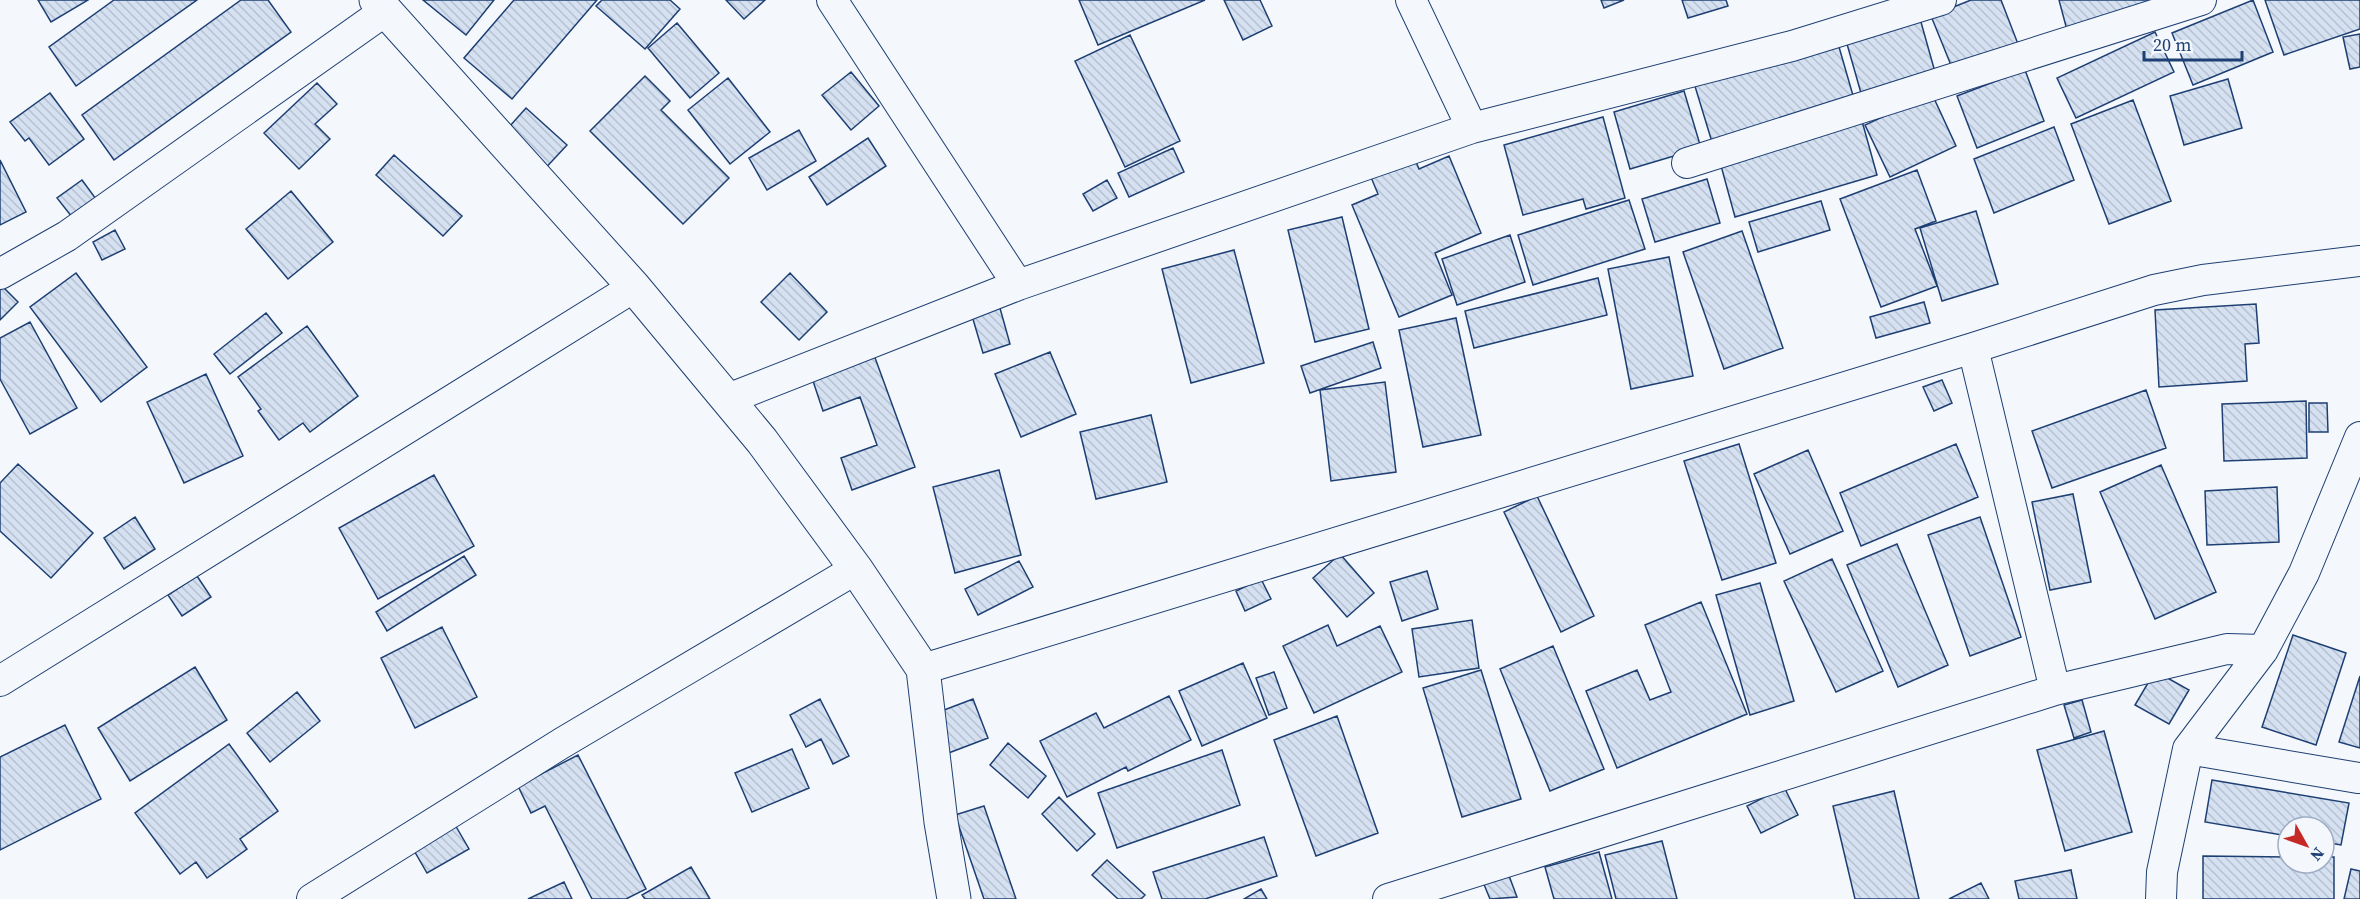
<svg xmlns="http://www.w3.org/2000/svg" width="2360" height="899" font-family="'Source Serif 4',serif">
	<style>
		.building { fill: url(#building-back-hatch); stroke: #1d3f73; stroke-width: 1.5 }
		.lines { fill: none; stroke-linecap: round; stroke-linejoin: round }
		.minor-casing { stroke: #1d3f73; stroke-width: 32 }
		.tertiary-casing { stroke: #1d3f73; stroke-width: 35 }
		.minor { stroke: #f4f7fb; stroke-width: 30 }
		.tertiary { stroke: #f4f7fb; stroke-width: 33 }
	</style>
	<defs>
		<pattern id="building-back-hatch" width="6" height="6" patternUnits="userSpaceOnUse" patternTransform="scale(1.5)"><rect width="6" height="6" fill="#d5e0f0"/><path d="M-1 5l2 2M0 0l6 6M5-1l2 2" fill="none" stroke="#b6c1d1"/></pattern>
	</defs>
	<rect width="100%" height="100%" fill="#f4f7fb"/>
	<path class="building" d="M38 0H88L51 22Z
		M114 0H197L76 86 49 47Z
		M241 0H268L291 32 114 160 82 115Z
		M423 0H494L466 35Z
		M514 0H597L512 99 464 58Z
		M602 0H670L680 9 645 49 596 6Z
		M726 0H765L744 19Z
		M1079 0H1205L1098 45Z
		M1224 0H1260L1272 26 1243 40Z
		M1601 0H1624L1604 8Z
		M1682 0H1726L1728 6 1688 18Z
		M1971 0H2001L2018 44 1953 70 1931 16Z
		M2059 0H2150L2151 5 2067 30Z
		M2253 0 2273 52 2193 85 2172 33Z
		M2265 0H2360V29L2284 55Z
		M1919 15 1935 72 1861 93 1845 37Z
		M677 23 719 73 690 98 648 48Z
		M2155 32 2174 72 2076 118 2057 78Z
		M2360 34V67L2350 69 2343 37Z
		M1130 35 1180 141 1125 167 1075 61Z
		M1837 40 1854 99 1712 142 1694 83Z
		M2025 70 2044 121 1977 148 1957 96Z
		M851 72 879 106 851 130 822 95Z
		M645 76 670 101 661 110 729 178 683 224 590 131Z
		M728 78 770 132 730 164 688 110Z
		M2228 79 2242 128 2184 145 2170 96Z
		M317 83 337 104 315 124 330 139 299 169 264 133Z
		M1684 91 1701 148 1630 169 1614 112Z
		M50 93 84 139 49 165 29 138 25 141 10 122Z
		M1932 94 1956 146 1890 177 1865 125Z
		M2133 100 2171 201 2109 224 2071 124Z
		M526 108 567 145 540 174 500 137Z
		M1603 117 1625 198 1586 209 1583 199 1523 215 1504 145Z
		M1862 121 1877 175 1735 217 1720 162Z
		M2054 127 2074 180 1994 213 1974 159Z
		M799 130 816 161 767 190 749 158Z
		M868 138 886 166 827 205 809 177Z
		M1173 148 1184 172 1129 197 1118 173Z
		M1412 152 1419 169 1449 156 1481 233 1435 253 1452 295 1399 317 1352 205 1378 194 1368 170Z
		M394 155 462 216 443 236 376 175Z
		M0 160 26 212 0 225Z
		M1917 170 1936 221 1915 229 1937 286 1881 307 1840 199Z
		M1707 179 1720 223 1655 242 1642 199Z
		M82 180 96 199 72 217 57 198Z
		M1107 180 1117 198 1093 211 1083 194Z
		M291 191 333 242 288 279 246 229Z
		M1629 200 1645 249 1533 285 1518 235Z
		M1821 201 1830 230 1758 252 1749 222Z
		M1976 211 1998 284 1942 301 1920 228Z
		M1342 217 1369 329 1315 342 1288 230Z
		M115 230 125 249 102 260 93 242Z
		M1742 231 1783 348 1724 369 1683 252Z
		M1510 235 1525 282 1457 305 1442 259Z
		M1234 250 1264 363 1191 383 1162 269Z
		M1669 257 1693 376 1631 389 1608 269Z
		M76 273 147 367 101 402 30 307Z
		M790 273 827 312 799 340 761 302Z
		M1598 278 1607 315 1474 348 1465 311Z
		M3 287 18 302 0 320V290Z
		M998 301 1010 344 983 353 970 309Z
		M1924 302 1930 323 1876 338 1870 317Z
		M2256 304 2259 343 2245 344 2247 381 2159 387 2155 310Z
		M266 313 282 333 230 374 214 354Z
		M1456 318 1481 435 1423 447 1399 330Z
		M30 322 77 408 30 434 0 379V338Z
		M307 326 358 396 310 432 303 423 279 440 258 411 261 409 238 377Z
		M1373 342 1381 368 1310 393 1301 366Z
		M1050 352 1076 414 1021 437 995 374Z
		M874 355 915 467 852 490 841 458 877 445 860 397 823 411 812 378Z
		M206 374 243 456 184 483 147 402Z
		M1942 380 1952 403 1934 411 1923 387Z
		M1385 382 1396 472 1331 481 1320 390Z
		M2146 390 2166 448 2052 488 2032 431Z
		M2306 401 2307 458 2224 461 2222 404Z
		M2309 403H2327L2328 432H2309Z
		M1151 415 1167 482 1096 499 1080 432Z
		M1739 444 1776 563 1722 580 1684 461Z
		M1956 444 1978 497 1861 546 1840 493Z
		M1808 450 1843 531 1790 554 1754 474Z
		M18 464 93 533 51 578 0 531V483Z
		M2161 465 2216 592 2155 619 2100 492Z
		M999 470 1021 555 955 573 933 487Z
		M434 475 474 546 378 599 339 528Z
		M2277 487 2279 542 2207 545 2205 491Z
		M2073 494 2091 582 2050 590 2032 502Z
		M1537 496 1594 616 1561 632 1504 512Z
		M135 517 155 549 124 569 104 538Z
		M1980 517 2021 637 1970 656 1928 535Z
		M1897 544 1948 665 1898 687 1847 565Z
		M1340 554 1374 593 1347 617 1313 578Z
		M464 556 476 575 387 631 376 612Z
		M1832 559 1883 671 1836 692 1784 581Z
		M1019 561 1033 587 978 615 965 589Z
		M1427 571 1438 609 1402 621 1390 582Z
		M197 576 211 597 182 616 168 595Z
		M1261 579 1271 599 1245 611 1236 591Z
		M1760 583 1794 701 1750 715 1716 595Z
		M1701 602 1747 714 1617 768 1586 691 1637 670 1650 700 1671 692 1645 625Z
		M1472 620 1479 668 1419 677 1412 629Z
		M1328 625 1337 646 1380 626 1402 672 1314 713 1283 646Z
		M442 627 477 697 415 728 381 658Z
		M2293 635 2346 653 2316 745 2262 727Z
		M1553 646 1604 769 1550 791 1500 669Z
		M1243 663 1267 718 1202 746 1179 691Z
		M195 667 227 720 130 781 98 728Z
		M1481 670 1521 799 1462 817 1423 688Z
		M2155 671 2189 690 2169 724 2135 705Z
		M1274 672 1287 708 1269 715 1256 678Z
		M2360 676V748L2339 742Z
		M297 692 320 721 270 762 247 733Z
		M1169 696 1191 740 1128 771 1126 767 1067 797 1040 741 1096 713 1104 728Z
		M820 699 849 756 833 764 821 739 806 747 790 715Z
		M973 699 988 738 946 754 931 715Z
		M2082 700 2091 732 2074 738 2064 705Z
		M1337 716 1378 833 1316 856 1274 740Z
		M65 725 101 799 0 850V757Z
		M2104 731 2132 832 2065 851 2037 750Z
		M1008 743 1046 776 1028 798 990 765Z
		M229 744 278 811 240 839 247 849 207 878 196 862 180 874 135 813Z
		M792 749 809 788 752 812 735 773Z
		M1222 750 1240 805 1117 848 1098 793Z
		M578 755 646 889 626 899H592L545 806 531 813 518 786Z
		M2212 780 2349 803 2341 845 2324 842V827H2288V836L2205 822Z
		M1784 787 1798 815 1761 833 1747 806Z
		M1894 791 1919 899H1855L1833 806Z
		M1059 797 1095 834 1077 851 1042 814Z
		M984 806 1016 899H984L955 815Z
		M454 823 469 849 427 873 412 847Z
		M1264 837 1277 876 1205 899H1162L1153 872Z
		M1662 841 1677 899H1616L1605 855Z
		M1599 852 1612 899H1554L1545 867Z
		M2203 856 2288 857V863H2324V857H2334V899H2203Z
		M1107 860 1145 895 1141 899H1118L1092 875Z
		M691 867 710 899H645L642 895Z
		M2351 869 2360 871V899H2344Z
		M2071 870 2077 899H2019L2015 881Z
		M1508 873 1517 897 1490 899 1483 882Z
		M564 882 572 899H528Z
		M1981 883 1989 899H1949Z
		M1261 889 1267 899H1244Z"/>
	<g class="lines">
		<defs>
			<path id="minor" d="M832 0 1018 285
				M1411 0 1472 128
				M1687 163 2201 0
				M0 274 67 236 385 11
				M1973 348 2055 690
				M728 399 1018 285 1472 128 1792 46 1941 0
				M923 669 1973 348 2154 290 2203 280 2360 261
				M0 681 634 287
				M2188 749 2358 778
				M312 899 562 743 856 569
				M1388 899 2055 690 2227 649 2263 650
				M2161 899 2162 872 2188 749 2263 650 2304 573 2360 437"/>
			<path id="tertiary" d="M376 0 634 287 762 441 856 569 923 669 941 822 954 899"/>
		</defs>
		<use href="#minor" class="minor-casing"/>
		<use href="#tertiary" class="tertiary-casing"/>
		<use href="#minor" class="minor"/>
		<use href="#tertiary" class="tertiary"/>
	</g>
	<g transform="translate(2306 845) rotate(130)"><circle r="28" fill="#f4f7fb" stroke="#9eadc5" stroke-width="1.5"/>
	<path d="M0-4.5L10 22L0 15L-10 22Z" fill="#c62828"/>
	<text y="-9" font-size="16" font-weight="bold" text-anchor="middle" fill="#1d3f73">N</text>
	</g>
	<path d="M2144 51v9h98v-9" fill="none" stroke="#1d3f73" stroke-width="3"/>
	<text x="2153" y="51" font-size="18" fill="#1d3f73" stroke="#f4f7fb" stroke-width="4.5" paint-order="stroke">20 m</text>
</svg>
